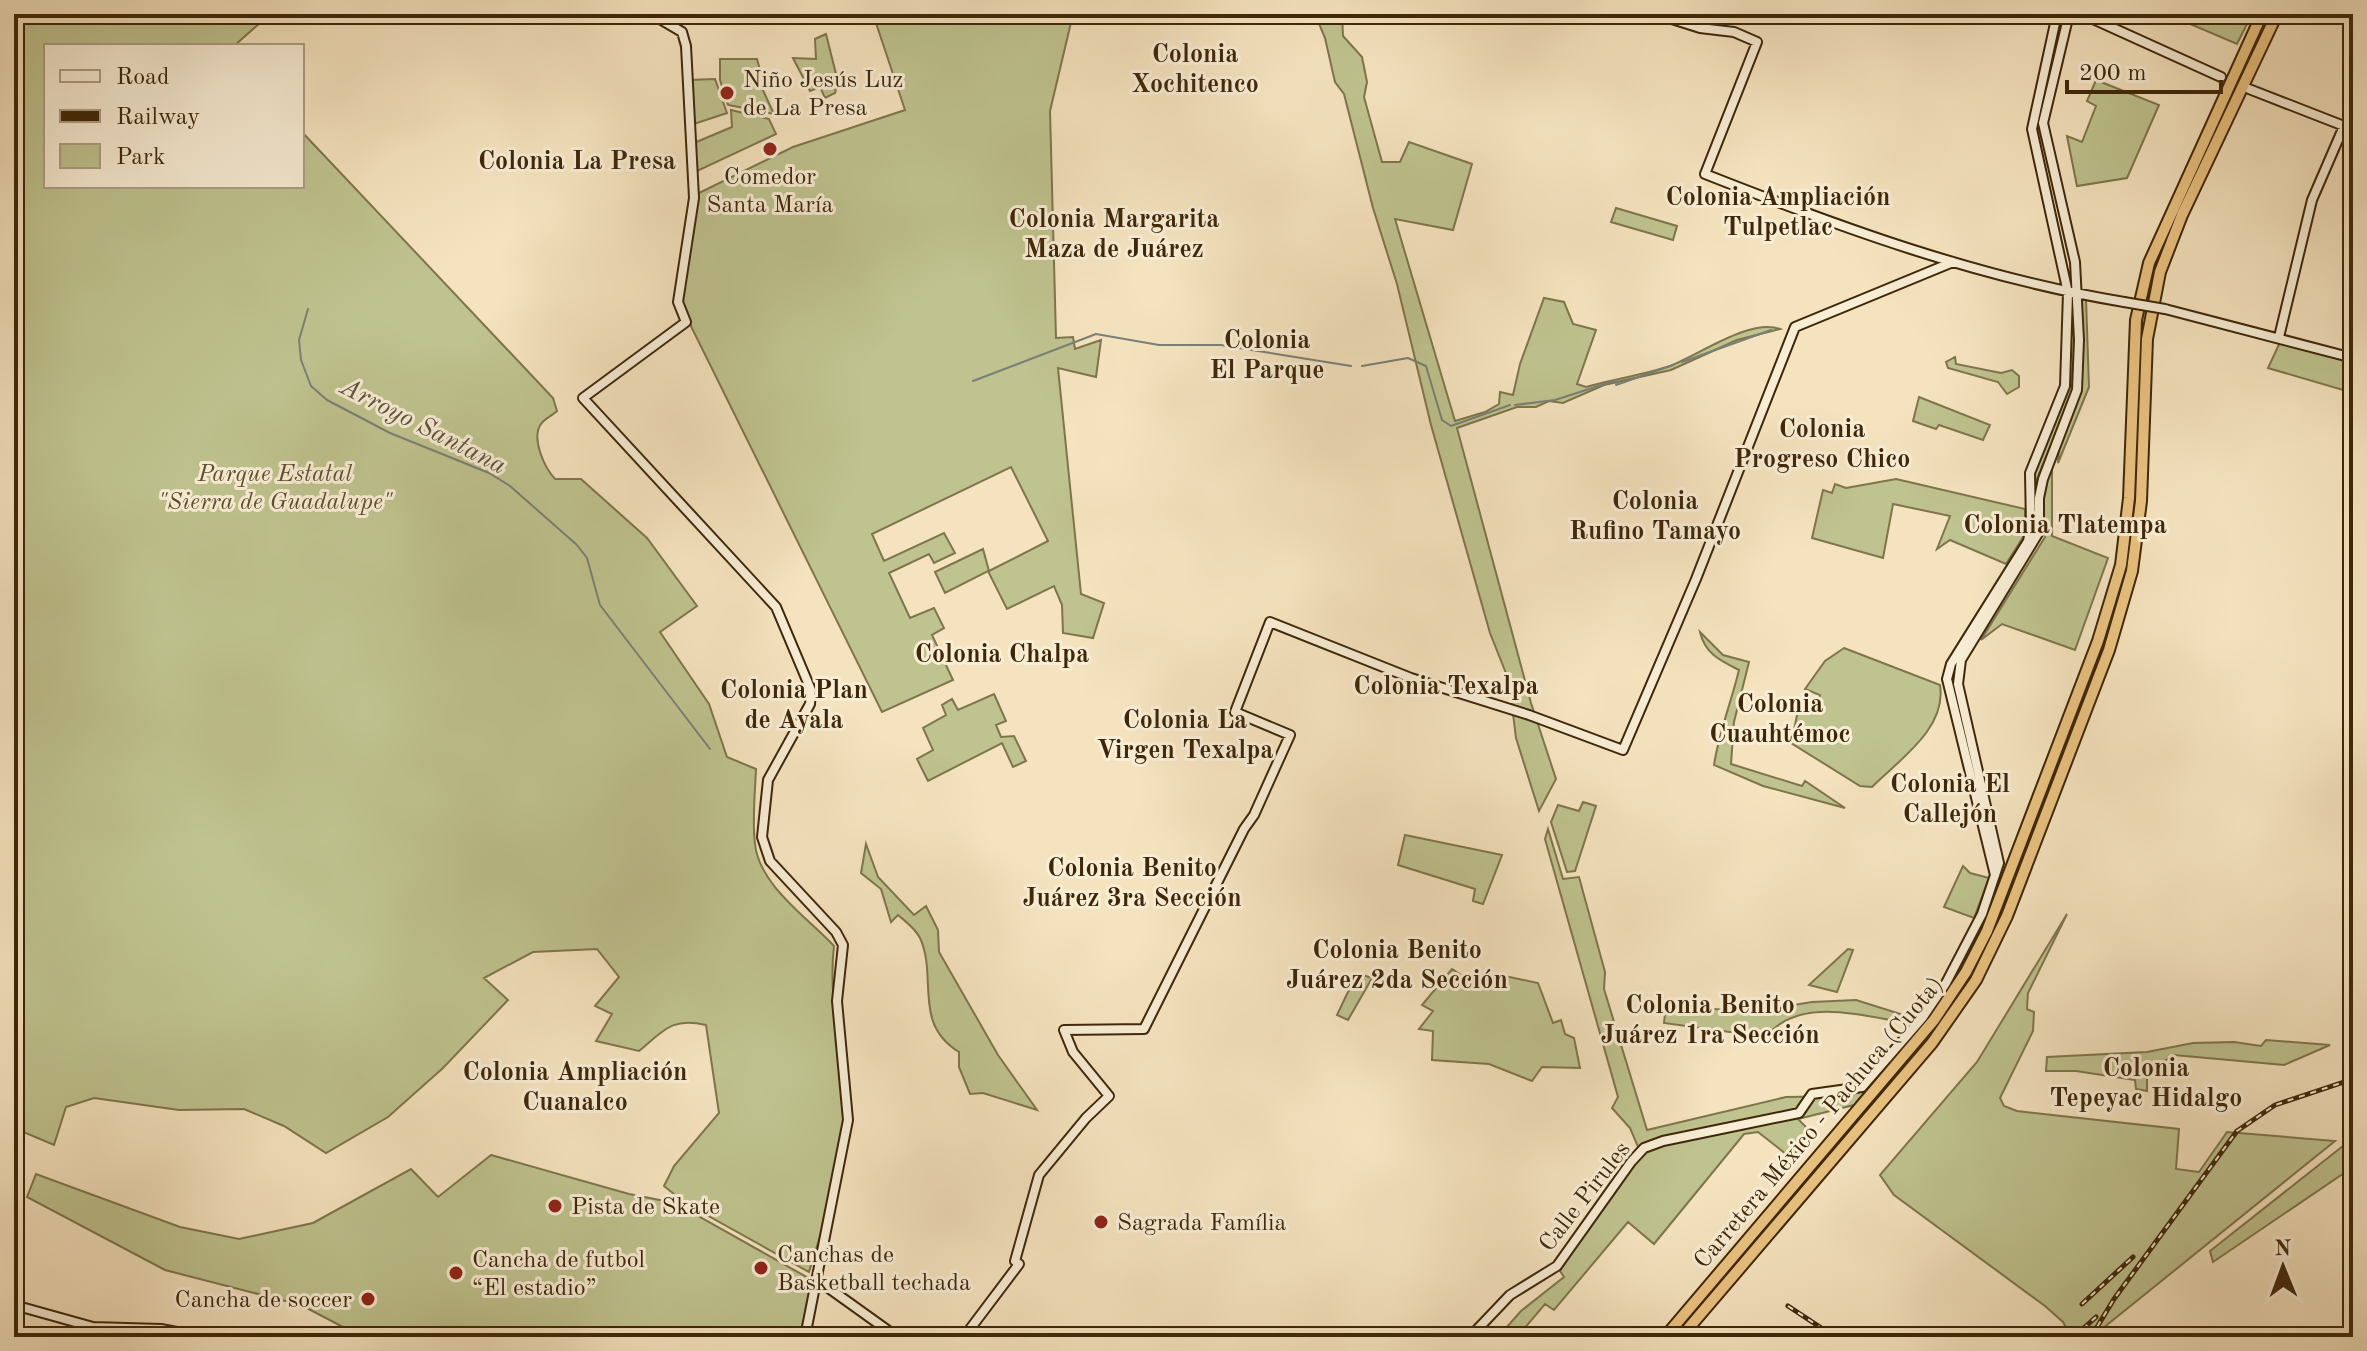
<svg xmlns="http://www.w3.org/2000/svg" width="2367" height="1351" font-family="'Old Standard TT',serif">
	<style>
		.green { fill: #bfc38f; stroke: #7e754c; stroke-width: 2 }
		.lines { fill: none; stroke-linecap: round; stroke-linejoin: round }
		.stream { stroke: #798075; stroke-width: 2 }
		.secondary-casing { stroke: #3e2709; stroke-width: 12 }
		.highway-casing { stroke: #3e2709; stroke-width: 14 }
		.secondary { stroke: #f8edd5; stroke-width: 8 }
		.highway { stroke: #eac280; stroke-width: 10 }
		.rail-casing { stroke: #3e2709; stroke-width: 5 }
		.rail { stroke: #f8edd5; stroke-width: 2; stroke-dasharray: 6; stroke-linecap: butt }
		.secondary-bridge-casing { stroke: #3e2709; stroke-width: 12; stroke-linecap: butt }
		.secondary-bridge { stroke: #f8edd5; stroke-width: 8 }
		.poi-dot { fill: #8f2418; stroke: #f8edd5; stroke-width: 3 }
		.labels { text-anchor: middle; stroke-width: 6; stroke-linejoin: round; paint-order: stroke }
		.poi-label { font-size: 24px; fill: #3e2709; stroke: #f8edd5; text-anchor: start }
		.park-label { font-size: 24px; font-style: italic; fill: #5e4e2a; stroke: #f8edd5 }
		.street-label { font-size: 24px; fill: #3e2709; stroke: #f8edd5 }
		.neighbourhood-label { font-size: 26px; font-weight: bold; fill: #3e2709; stroke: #f8edd5 }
		.water-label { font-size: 26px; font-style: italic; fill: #5c533f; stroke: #f8edd5 }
	</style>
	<rect width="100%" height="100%" fill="#f5e3bf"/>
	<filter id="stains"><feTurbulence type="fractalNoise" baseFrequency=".0025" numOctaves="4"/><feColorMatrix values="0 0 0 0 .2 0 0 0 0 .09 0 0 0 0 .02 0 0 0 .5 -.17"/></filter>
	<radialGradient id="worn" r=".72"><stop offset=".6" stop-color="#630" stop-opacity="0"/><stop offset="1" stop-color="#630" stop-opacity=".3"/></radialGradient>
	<path class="green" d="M14 14H270L234 46H46V186H302V132L553 398 557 411C553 415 544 419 541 424 531 438 544 467 555 479H581L647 538 697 606 660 632 709 704 727 757 756 769C755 794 752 820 755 844 759 885 808 918 834 946 828 996 841 1043 844 1092 847 1159 828 1210 809 1272L685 1203 664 1186 674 1166 719 1113 706 1025C672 1017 664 1030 639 1051L596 1041 612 1014 595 1006 619 977 597 949 533 952 484 978 508 1000 443 1068 388 1117 326 1153 284 1126 244 1109 179 1110 94 1098 66 1107 54 1145 14 1128Z
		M873 14H1073L1050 111 1056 338 1073 337 1075 349 1101 340 1096 377 1058 368 1081 594 1104 603 1093 638 1063 633 1062 605 1054 586 1007 609 988 571 945 593 935 572 983 549 989 571 1048 541 1011 467 872 534 884 561 944 533 955 553 934 563 929 554 889 573 910 618 934 608 944 628 932 635 953 680 882 712 681 306 697 194 793 147 905 110Z
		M1315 14H1342L1343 36 1362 57 1367 82 1364 97 1382 162H1400L1409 142 1472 164 1453 230 1395 219 1455 421 1485 412 1499 404 1500 392 1513 395 1520 364 1544 298 1564 302 1573 324 1596 330 1577 384 1586 387C1613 379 1644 375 1670 366 1699 355 1750 318 1780 329L1737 340 1671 370 1604 385 1563 403 1549 401 1536 407H1517L1457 428 1531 703 1556 779 1539 811 1516 738 1509 681 1490 633 1431 425 1397 284 1373 208 1344 94 1335 82 1325 38Z
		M2167 14H2252L2237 44Z
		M826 34 838 82 835 93 825 98 820 87 810 91 793 58 816 59 815 39Z
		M720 59H757L760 70 755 73 774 114 728 105 720 80Z
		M715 79 727 113 691 125 689 80Z
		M2096 80 2159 105 2127 178 2077 186 2067 136 2082 142 2096 106 2087 101Z
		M731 110 769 119 776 134 697 171 694 143 732 127Z
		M1616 208 1677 226 1673 240 1611 222Z
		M2070 299 2076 300 2072 394 2037 479 2036 527 2032 475 2065 394Z
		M2081 299H2086L2089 387 2058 463 2059 448 2079 392Z
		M2281 340 2353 360V393L2268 368Z
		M1955 357 1956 364 2001 373 2012 370 2019 376V387L2007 394 1998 382 1948 368 1946 362Z
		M1919 397 1990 425 1983 440 1939 425 1936 429 1913 421Z
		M2052 465V536L2108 558 2075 650 2002 624 1981 640 2045 537 2042 492Z
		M1896 479 2025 509V534L2006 564 1950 540 1937 549 1950 516 1893 504 1883 558 1812 538 1823 490 1832 493 1835 484 1846 488Z
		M1700 632 1723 655 1749 662 1734 722 1731 764 1802 786 1805 781 1845 808 1763 786 1714 765C1719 732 1731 703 1739 670 1721 661 1705 654 1700 632Z
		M1844 648 1940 685C1947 728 1900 759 1872 787L1860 786 1791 743 1798 711 1815 714 1820 695 1805 689 1825 661Z
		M994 694 1006 721 996 725 1001 737 1014 736 1026 761 1013 767 1002 743 928 781 917 759 933 750 923 728 946 715 942 705 952 699 958 710Z
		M1583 802 1596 806 1575 871 1567 872 1551 822 1558 805 1579 811Z
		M1548 829 1563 879 1579 877 1605 972 1604 989 1647 1130 1786 1097 1848 1096 1866 1090 1854 1105 1798 1119 1812 1133 1791 1158 1758 1132 1744 1134 1654 1244 1628 1222 1554 1310 1545 1304 1517 1337H1498L1521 1311 1564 1277 1560 1271 1588 1215 1639 1149 1630 1128 1612 1108 1618 1097 1545 839Z
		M1405 835 1502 855 1483 904 1473 901 1475 889 1398 865Z
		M866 844 878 877 914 915 926 906 938 930 939 952 998 1055 1037 1110 983 1093 970 1094 959 1067V1052C912 1023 938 977 920 938 915 928 906 922 898 915L891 922 881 889 861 873Z
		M1963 866 1970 873 1989 878 1974 918 1944 907Z
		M2067 914 2028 993 2027 1009 2034 1012 2033 1031 2000 1098 2004 1106 2017 1111 2179 1129 2176 1169 2199 1172 2227 1132 2335 1141 2092 1337H2071L2063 1322 2045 1306 1894 1195 1880 1175 1977 1062Z
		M1848 949 1853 950 1837 992 1809 985Z
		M1452 969 1476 985H1494L1505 976 1538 983 1553 1023 1561 1020 1565 1034 1574 1038 1580 1068 1542 1067 1532 1081 1489 1064 1432 1060 1433 1031 1419 1029 1433 1011 1422 1005Z
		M1357 973 1372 978 1348 1020 1337 1015Z
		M1856 1000 1910 1017 1902 1022C1859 1015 1797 997 1766 1037L1664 1023 1666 1005 1750 1012 1812 1002Z
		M2266 1040 2330 1045 2284 1065 2174 1055 2147 1072V1091L2136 1089 2135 1080 2076 1071H2046L2047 1057 2147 1052 2193 1043 2234 1042 2261 1046Z
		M2353 1138V1167L2213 1262 2210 1251Z
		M491 1155 629 1194 675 1203 812 1280 802 1337H362L301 1305 165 1270 27 1197 36 1174 180 1227 239 1239 313 1223 411 1169 438 1197Z"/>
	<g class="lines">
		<path class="stream" d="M308 309 299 340 301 360 311 386 327 400 390 433 489 473 510 486 577 545 587 558 600 605 710 749
			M1682 362 1771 330
			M1362 366 1408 358 1426 366 1442 420 1451 426 1510 405
			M973 381 1096 334 1159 345H1221L1351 366
			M1515 405 1555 400 1617 380 1616 385 1673 365"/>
		<defs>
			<path id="secondary" d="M660 14V19L682 32 686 46 694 198 678 302 686 322 583 398 776 607 811 690 810 704 768 780 762 837 770 861 836 932 843 945 837 1001 848 1120 805 1337
				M1656 14 1700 28 1734 32 1757 42 1705 174C1842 228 1979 278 2124 302
				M2082 14 2221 77
				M2249 89 2344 126 2312 200 2279 337
				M2165 309 2353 358
				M1995 875 1947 679 1951 664 2028 541 2031 526 2030 473 2065 386 2068 293 2032 129 2057 14
				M816 1279 897 1337
				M14 1305 93 1327 161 1329 203 1337
				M968 1332 985 1337
				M964 1337 1019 1264 1015 1261 1039 1175 1086 1118 1109 1096 1073 1052 1064 1030 1144 1029 1244 829 1254 815 1290 735 1235 712 1270 622 1411 678 1529 715 1623 750 1696 579 1795 327 1953 262
				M1470 1337 1510 1295 1557 1266 1631 1162 1644 1148 1663 1141 1799 1113 1812 1094 1862 1087 1923 1017 1946 983 1982 914 1999 863 1958 684 1961 660 2039 532V498L2043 479 2077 390 2079 340 2075 262 2043 123 2069 14"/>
			<path id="highway" d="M1665 1337 1934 1020 1966 972 1987 931 2098 641 2121 565 2129 498 2136 320 2149 263 2262 14
				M1681 1337 1932 1043 1976 980 2007 916 2109 650 2132 571 2141 501 2147 339 2160 272 2182 215 2277 14"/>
		</defs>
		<use href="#secondary" class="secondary-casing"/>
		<use href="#highway" class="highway-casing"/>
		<use href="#secondary" class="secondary"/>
		<use href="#highway" class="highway"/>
		<defs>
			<path id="rail" d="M2082 1304 2133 1257
				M1788 1306 1835 1337
				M2074 1337 2096 1317
				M2091 1337 2114 1299 2237 1131 2275 1105 2353 1079"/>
		</defs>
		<use href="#rail" class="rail-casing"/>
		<use href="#rail" class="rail"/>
		<defs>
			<path id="secondary-bridge" d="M2124 302 2165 309"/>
		</defs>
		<use href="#secondary-bridge" class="secondary-bridge-casing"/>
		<use href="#secondary-bridge" class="secondary-bridge"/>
	</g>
	<g class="poi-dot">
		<circle cx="727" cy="93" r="8"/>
		<circle cx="770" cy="149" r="8"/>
		<circle cx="555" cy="1206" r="8"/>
		<circle cx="1101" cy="1222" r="8"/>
		<circle cx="761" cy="1268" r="8"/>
		<circle cx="456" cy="1273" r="8"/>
		<circle cx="368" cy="1299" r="8"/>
	</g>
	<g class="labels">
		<g class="poi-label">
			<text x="743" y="87">Niño Jesús Luz<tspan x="743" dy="28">de La Presa</tspan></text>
			<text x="770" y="184" text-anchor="middle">Comedor<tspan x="770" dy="28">Santa María</tspan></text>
			<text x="571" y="1214">Pista de Skate</text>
			<text x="1117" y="1230">Sagrada Família</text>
			<text x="777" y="1262">Canchas de<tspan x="777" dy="28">Basketball techada</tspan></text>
			<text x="472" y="1267">Cancha de futbol<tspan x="472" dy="28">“El estadio”</tspan></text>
			<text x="352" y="1307" text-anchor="end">Cancha de soccer</text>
		</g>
		<g class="park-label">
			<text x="275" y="481">Parque Estatal<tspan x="275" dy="28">"Sierra de Guadalupe"</tspan></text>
		</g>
		<g class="street-label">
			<text transform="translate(1818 1122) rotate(-50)" y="8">Carretera México - Pachuca (Cuota)</text>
			<text transform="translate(1584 1196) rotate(-52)" y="8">Calle Pirules</text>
		</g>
		<g class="neighbourhood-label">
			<text x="1195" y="62">Colonia<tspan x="1195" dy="30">Xochitenco</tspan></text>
			<text x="577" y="169">Colonia La Presa</text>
			<text x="1778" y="205">Colonia Ampliación<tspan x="1778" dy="30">Tulpetlac</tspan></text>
			<text x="1114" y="227">Colonia Margarita<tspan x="1114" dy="30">Maza de Juárez</tspan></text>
			<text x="1267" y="348">Colonia<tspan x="1267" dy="30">El Parque</tspan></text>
			<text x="1822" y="437">Colonia<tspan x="1822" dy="30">Progreso Chico</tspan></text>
			<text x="1655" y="509">Colonia<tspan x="1655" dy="30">Rufino Tamayo</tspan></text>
			<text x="2065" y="533">Colonia Tlatempa</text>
			<text x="1002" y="662">Colonia Chalpa</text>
			<text x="1446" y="694">Colonia Texalpa</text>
			<text x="794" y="698">Colonia Plan<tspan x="794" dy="30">de Ayala</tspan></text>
			<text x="1780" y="712">Colonia<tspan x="1780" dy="30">Cuauhtémoc</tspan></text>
			<text x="1185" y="728">Colonia La<tspan x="1185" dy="30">Virgen Texalpa</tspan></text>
			<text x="1950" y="792">Colonia El<tspan x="1950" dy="30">Callejón</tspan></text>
			<text x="1132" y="876">Colonia Benito<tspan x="1132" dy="30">Juárez 3ra Sección</tspan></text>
			<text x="1397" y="958">Colonia Benito<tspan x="1397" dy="30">Juárez 2da Sección</tspan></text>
			<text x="1710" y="1013">Colonia Benito<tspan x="1710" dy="30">Juárez 1ra Sección</tspan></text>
			<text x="2146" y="1076">Colonia<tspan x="2146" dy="30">Tepeyac Hidalgo</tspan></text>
			<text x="575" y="1080">Colonia Ampliación<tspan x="575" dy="30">Cuanalco</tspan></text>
		</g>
		<g class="water-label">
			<text transform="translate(424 425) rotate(27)" y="9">Arroyo Santana</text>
		</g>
	</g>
	<rect width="2367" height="1351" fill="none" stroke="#f5e3bf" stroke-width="48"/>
	<rect x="16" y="16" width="2335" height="1319" fill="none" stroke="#3e2709" stroke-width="4"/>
	<rect x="24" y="24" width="2319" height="1303" fill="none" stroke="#3e2709" stroke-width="2"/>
	<rect x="44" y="44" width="260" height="144" fill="#f8edd5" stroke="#ae9e83" stroke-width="2"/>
	<rect x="60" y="70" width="40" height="12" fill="#f8edd5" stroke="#ae9e83" stroke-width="2"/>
	<text x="116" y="84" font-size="24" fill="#3e2709">Road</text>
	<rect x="60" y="110" width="40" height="12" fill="#3e2709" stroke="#ae9e83" stroke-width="2"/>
	<text x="116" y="124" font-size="24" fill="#3e2709">Railway</text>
	<rect x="60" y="144" width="40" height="24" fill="#bfc38f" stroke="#ae9e83" stroke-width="2"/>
	<text x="116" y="164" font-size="24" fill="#3e2709">Park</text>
	<g transform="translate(2283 1267) rotate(359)" stroke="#f8edd5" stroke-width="6" paint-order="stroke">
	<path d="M0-6L14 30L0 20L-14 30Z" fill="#3e2709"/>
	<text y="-12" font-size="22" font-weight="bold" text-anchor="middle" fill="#3e2709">N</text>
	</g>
	<path d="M2067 80v12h154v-12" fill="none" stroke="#3e2709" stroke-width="4"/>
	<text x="2079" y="80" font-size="24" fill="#3e2709" stroke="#f8edd5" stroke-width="6" paint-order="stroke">200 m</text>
	<rect width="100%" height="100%" filter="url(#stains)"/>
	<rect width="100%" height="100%" fill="url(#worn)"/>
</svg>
